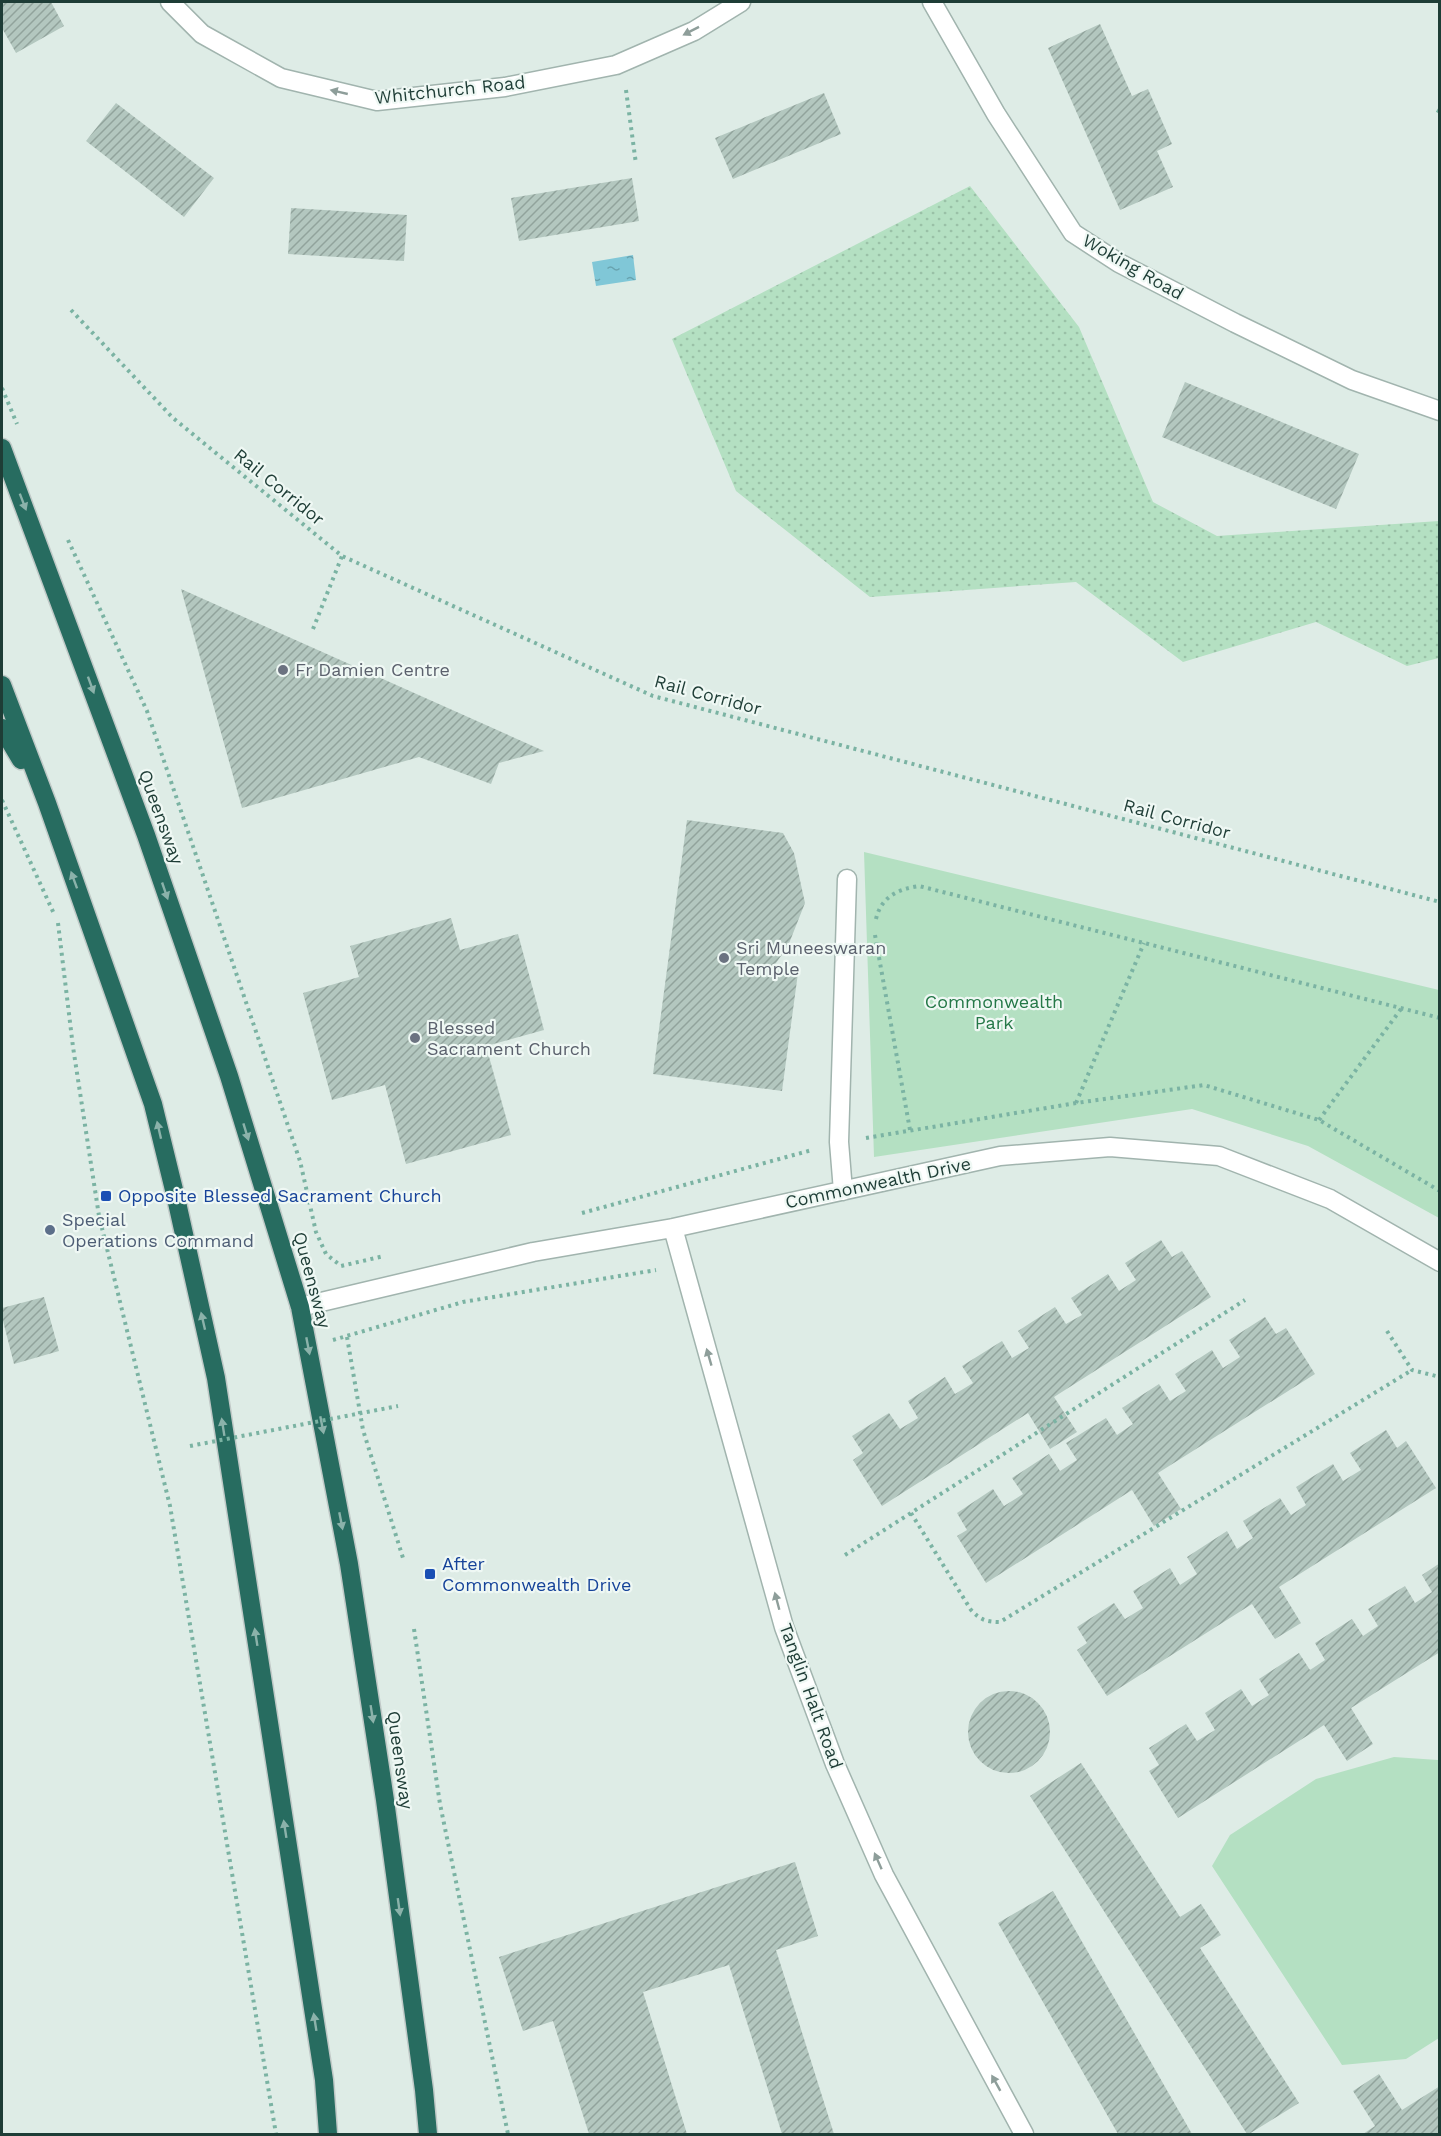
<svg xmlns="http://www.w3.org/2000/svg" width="1441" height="2136" font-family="'Work Sans',sans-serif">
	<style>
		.grass { fill: url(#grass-dots) }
		.green { fill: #b4e0c2 }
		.water { fill: url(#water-ripples) }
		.building { fill: url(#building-hatch) }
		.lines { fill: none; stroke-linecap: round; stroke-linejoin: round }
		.minor-casing { stroke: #a1b4ae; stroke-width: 21 }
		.highway-casing { stroke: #c0c9c7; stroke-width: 21 }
		.path { stroke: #7bb3a3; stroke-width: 4; stroke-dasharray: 3 4.5; stroke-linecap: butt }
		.minor { stroke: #fff; stroke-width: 18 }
		.highway { stroke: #276c60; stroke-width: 18 }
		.path-bridge { stroke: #7bb3a3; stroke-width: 4; stroke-dasharray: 3 4.5; stroke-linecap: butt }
		.oneway { fill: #8e9e9a }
		.oneway2 { fill: #8bb2aa }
		.worship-dot { fill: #6b7280; stroke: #eff8f4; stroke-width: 2 }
		.transit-dot { fill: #1a4fb4; stroke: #eff8f4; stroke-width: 2 }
		.service-dot { fill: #5c6f8a; stroke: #eff8f4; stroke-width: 2 }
		.labels { text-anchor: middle; stroke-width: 4.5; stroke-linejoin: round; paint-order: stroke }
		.street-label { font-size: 18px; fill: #1e3d36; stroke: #eff8f4 }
		.worship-label { font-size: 18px; fill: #5b616d; stroke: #eff8f4; text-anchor: start }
		.park-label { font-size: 18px; fill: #247847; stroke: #eff8f4 }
		.transit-label { font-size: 18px; fill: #164399; stroke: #eff8f4; text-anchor: start }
		.service-label { font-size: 18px; fill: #4e5e75; stroke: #eff8f4; text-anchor: start }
	</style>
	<defs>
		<pattern id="grass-dots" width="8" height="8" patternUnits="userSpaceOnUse" patternTransform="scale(1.5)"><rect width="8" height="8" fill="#b4e0c2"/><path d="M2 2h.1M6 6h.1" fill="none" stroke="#9ac1a7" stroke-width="1.8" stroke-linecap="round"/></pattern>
		<pattern id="water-ripples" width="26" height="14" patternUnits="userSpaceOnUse" patternTransform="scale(1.5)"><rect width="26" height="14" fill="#80c7d7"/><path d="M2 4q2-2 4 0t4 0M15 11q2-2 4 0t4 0" fill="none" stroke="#68a3af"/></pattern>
		<pattern id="building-hatch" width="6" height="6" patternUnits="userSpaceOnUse" patternTransform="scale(1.5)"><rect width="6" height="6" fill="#b3c7bf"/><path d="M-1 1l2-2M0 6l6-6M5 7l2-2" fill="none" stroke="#91a39c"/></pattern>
	</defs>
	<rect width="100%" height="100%" fill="#deece6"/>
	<path class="grass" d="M970 186 1079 327 1153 502 1217 536 1439 521V658L1407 666 1316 622 1183 662 1076 582 870 597 736 491 672 339Z"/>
	<path class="green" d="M864 852 1439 990V1218L1308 1146 1192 1109 874 1157Z
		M1394 1757 1438 1760 1439 1762V2038L1406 2059 1342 2065 1212 1866 1230 1835 1316 1779Z"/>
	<path class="water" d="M633 255 636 280 596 286 592 262Z"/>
	<path class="building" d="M2 2H51L64 26 16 53 2 28Z
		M1100 24 1132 96 1148 89 1172 144 1157 151 1173 187 1120 210 1048 48Z
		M824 93 841 134 733 179 715 138Z
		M116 103 214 178 184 217 86 141Z
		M632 178 639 221 519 241 511 198Z
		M291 208 407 215 404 261 288 254Z
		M1185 382 1359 454 1336 509 1162 437Z
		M181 589 544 751 499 763 491 784 419 757 242 808Z
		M687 820 783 833 794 853 805 903 788 946 771 970 798 973 782 1091 653 1074Z
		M451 918 460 950 518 934 544 1030 486 1046 511 1135 406 1164 385 1085 332 1100 303 993 359 977 350 946Z
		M1161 1240 1172 1257 1182 1251 1211 1297 1054 1397 1077 1432 1050 1449 1028 1413 882 1506 853 1460 863 1453 852 1436 889 1413 900 1429 918 1418 908 1401 945 1377 955 1394 973 1383 962 1366 1002 1341 1012 1358 1029 1348 1018 1331 1055 1307 1066 1324 1082 1315 1071 1298 1108 1274 1119 1291 1136 1280 1125 1263Z
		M44 1297 59 1351 14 1364 2 1317V1308Z
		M1265 1317 1276 1334 1286 1328 1315 1374 1158 1473 1181 1509 1154 1526 1132 1490 986 1583 957 1536 967 1530 957 1513 993 1489 1004 1506 1023 1494 1012 1478 1049 1454 1060 1471 1077 1460 1066 1443 1106 1418 1117 1435 1133 1424 1122 1408 1159 1384 1170 1401 1186 1391 1175 1374 1212 1350 1223 1368 1240 1357 1229 1340Z
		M1386 1430 1397 1448 1406 1441 1436 1488 1279 1587 1301 1623 1275 1639 1252 1604 1107 1696 1077 1650 1087 1643 1077 1627 1114 1603 1125 1619 1143 1608 1133 1591 1170 1568 1180 1585 1197 1574 1187 1557 1227 1531 1237 1549 1253 1538 1243 1521 1280 1498 1291 1515 1306 1505 1296 1487 1333 1464 1343 1481 1361 1470 1350 1453Z
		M1440 1563V1652L1351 1708 1373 1744 1347 1761 1324 1725 1178 1818 1149 1771 1159 1765 1149 1748 1186 1724 1197 1741 1215 1730 1205 1713 1241 1689 1252 1706 1269 1695 1259 1679 1299 1653 1310 1670 1325 1660 1315 1643 1352 1619 1363 1636 1378 1626 1368 1609 1405 1586 1415 1603 1432 1592 1422 1575Z
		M968 1732a41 41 0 1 1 82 0a41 41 0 1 1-82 0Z
		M1081 1763 1180 1917 1201 1904 1221 1935 1200 1948 1299 2103 1249 2134H1247L1030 1796Z
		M795 1862 818 1936 776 1950 834 2134H782L729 1965 643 1992 687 2134H589L553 2021 523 2031 499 1957Z
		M1053 1891 1192 2134H1118L998 1923Z
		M1379 2074 1402 2110 1440 2086V2134H1363L1375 2126 1353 2091Z"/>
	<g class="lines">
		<defs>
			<path id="minor" d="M170 2 202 34 281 78 377 101 505 87 616 65 694 31 741 2
				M932 2 996 114 1073 233 1119 263 1235 323 1352 380 1440 411
				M843 1191 839 1142 847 879
				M673 1228 784 1627 835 1764 884 1875 1024 2134
				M300 1307 533 1252 673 1228 1000 1156 1110 1147 1219 1156 1330 1199 1440 1262"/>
			<path id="highway" d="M2 448 146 835 229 1076 300 1307 349 1564 385 1800 424 2090 428 2134
				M2 685 47 803 153 1104 176 1198 216 1378 324 2080 328 2134
				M2 728 21 760"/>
		</defs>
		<use href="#minor" class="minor-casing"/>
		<use href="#highway" class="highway-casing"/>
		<path class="path" d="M626 90 636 164
			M1437 110 1440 112
			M71 310 173 418 342 556 653 696 1440 902
			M2 388 17 424
			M68 540 147 711 300 1161 316 1232 326 1254 341 1266 384 1256
			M313 629 342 556
			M2 800 55 916
			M876 919C881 897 898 889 919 886L1440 1018
			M58 923 73 1047 99 1216 170 1506 276 2134
			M875 935 910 1130
			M1076 1103 1144 943
			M1319 1120 1401 1009
			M866 1138 1076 1103 1204 1085 1319 1120 1440 1191
			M582 1213 812 1150
			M1387 1331 1412 1370 1440 1377
			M347 1337 363 1430 403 1558
			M333 1340 463 1302 656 1270
			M911 1513 971 1610C980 1620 987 1622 1000 1622L1412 1370
			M845 1555 1245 1300
			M414 1629 440 1804 508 2134"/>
		<use href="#minor" class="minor"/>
		<use href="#highway" class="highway"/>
		<path class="path-bridge" d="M190 1446 398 1406"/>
	</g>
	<defs><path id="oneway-solid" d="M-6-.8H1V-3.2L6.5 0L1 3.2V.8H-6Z" transform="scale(1.5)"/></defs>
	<g class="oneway">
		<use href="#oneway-solid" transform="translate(691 31) rotate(153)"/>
		<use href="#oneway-solid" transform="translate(339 92) rotate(-167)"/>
		<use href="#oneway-solid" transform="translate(709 1357) rotate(-106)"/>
		<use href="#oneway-solid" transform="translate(777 1601) rotate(-105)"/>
		<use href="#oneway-solid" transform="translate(878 1861) rotate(-114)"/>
		<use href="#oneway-solid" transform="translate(996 2083) rotate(-119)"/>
	</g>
	<g class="oneway2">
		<use href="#oneway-solid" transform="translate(23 502) rotate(69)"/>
		<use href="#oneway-solid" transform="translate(91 685) rotate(70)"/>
		<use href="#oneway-solid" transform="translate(74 880) rotate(-110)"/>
		<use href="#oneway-solid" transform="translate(165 891) rotate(71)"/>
		<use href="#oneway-solid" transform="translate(159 1130) rotate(-103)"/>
		<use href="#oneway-solid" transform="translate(246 1132) rotate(73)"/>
		<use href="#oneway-solid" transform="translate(203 1321) rotate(-103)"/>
		<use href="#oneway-solid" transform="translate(308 1346) rotate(79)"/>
		<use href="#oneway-solid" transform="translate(322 1425) rotate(79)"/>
		<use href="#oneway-solid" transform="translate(223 1427) rotate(-99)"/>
		<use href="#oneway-solid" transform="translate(341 1521) rotate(79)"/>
		<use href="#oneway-solid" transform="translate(256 1637) rotate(-99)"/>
		<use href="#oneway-solid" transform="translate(372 1714) rotate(81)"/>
		<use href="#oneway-solid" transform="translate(285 1829) rotate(-99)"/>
		<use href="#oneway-solid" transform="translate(399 1907) rotate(82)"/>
		<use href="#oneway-solid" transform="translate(315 2022) rotate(-99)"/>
	</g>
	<g class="worship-dot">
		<circle cx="283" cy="670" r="6"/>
		<circle cx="724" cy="958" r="6"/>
		<circle cx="415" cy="1038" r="6"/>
	</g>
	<g class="transit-dot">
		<rect x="100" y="1190" width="12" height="12" rx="3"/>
		<rect x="424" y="1568" width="12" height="12" rx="3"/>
	</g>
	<circle class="service-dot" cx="50" cy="1230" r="6"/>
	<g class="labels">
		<g class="street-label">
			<text transform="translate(450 90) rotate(-6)" y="6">Whitchurch Road</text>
			<text transform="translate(1133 267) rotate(30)" y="6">Woking Road</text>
			<text transform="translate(279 487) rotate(39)" y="6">Rail Corridor</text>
			<text transform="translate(708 695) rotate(15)" y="6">Rail Corridor</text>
			<text transform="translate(161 817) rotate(70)" y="6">Queensway</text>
			<text transform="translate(1177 819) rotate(15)" y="6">Rail Corridor</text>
			<text transform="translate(878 1183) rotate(-12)" y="6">Commonwealth Drive</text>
			<text transform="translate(312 1280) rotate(75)" y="6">Queensway</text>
			<text transform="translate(811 1696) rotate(70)" y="6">Tanglin Halt Road</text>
			<text transform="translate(400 1760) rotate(82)" y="6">Queensway</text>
		</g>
		<g class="worship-label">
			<text x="295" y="676">Fr Damien Centre</text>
			<text x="736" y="954">Sri Muneeswaran<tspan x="736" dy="21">Temple</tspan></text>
			<text x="427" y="1034">Blessed<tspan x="427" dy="21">Sacrament Church</tspan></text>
		</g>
		<g class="park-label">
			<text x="994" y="1008">Commonwealth<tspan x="994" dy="21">Park</tspan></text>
		</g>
		<g class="transit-label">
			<text x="118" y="1202">Opposite Blessed Sacrament Church</text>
			<text x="442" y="1570">After<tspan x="442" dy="21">Commonwealth Drive</tspan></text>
		</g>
		<g class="service-label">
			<text x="62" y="1226">Special<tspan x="62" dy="21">Operations Command</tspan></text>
		</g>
	</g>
	<rect width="1441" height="2136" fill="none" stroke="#1e3d36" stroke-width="6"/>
</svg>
